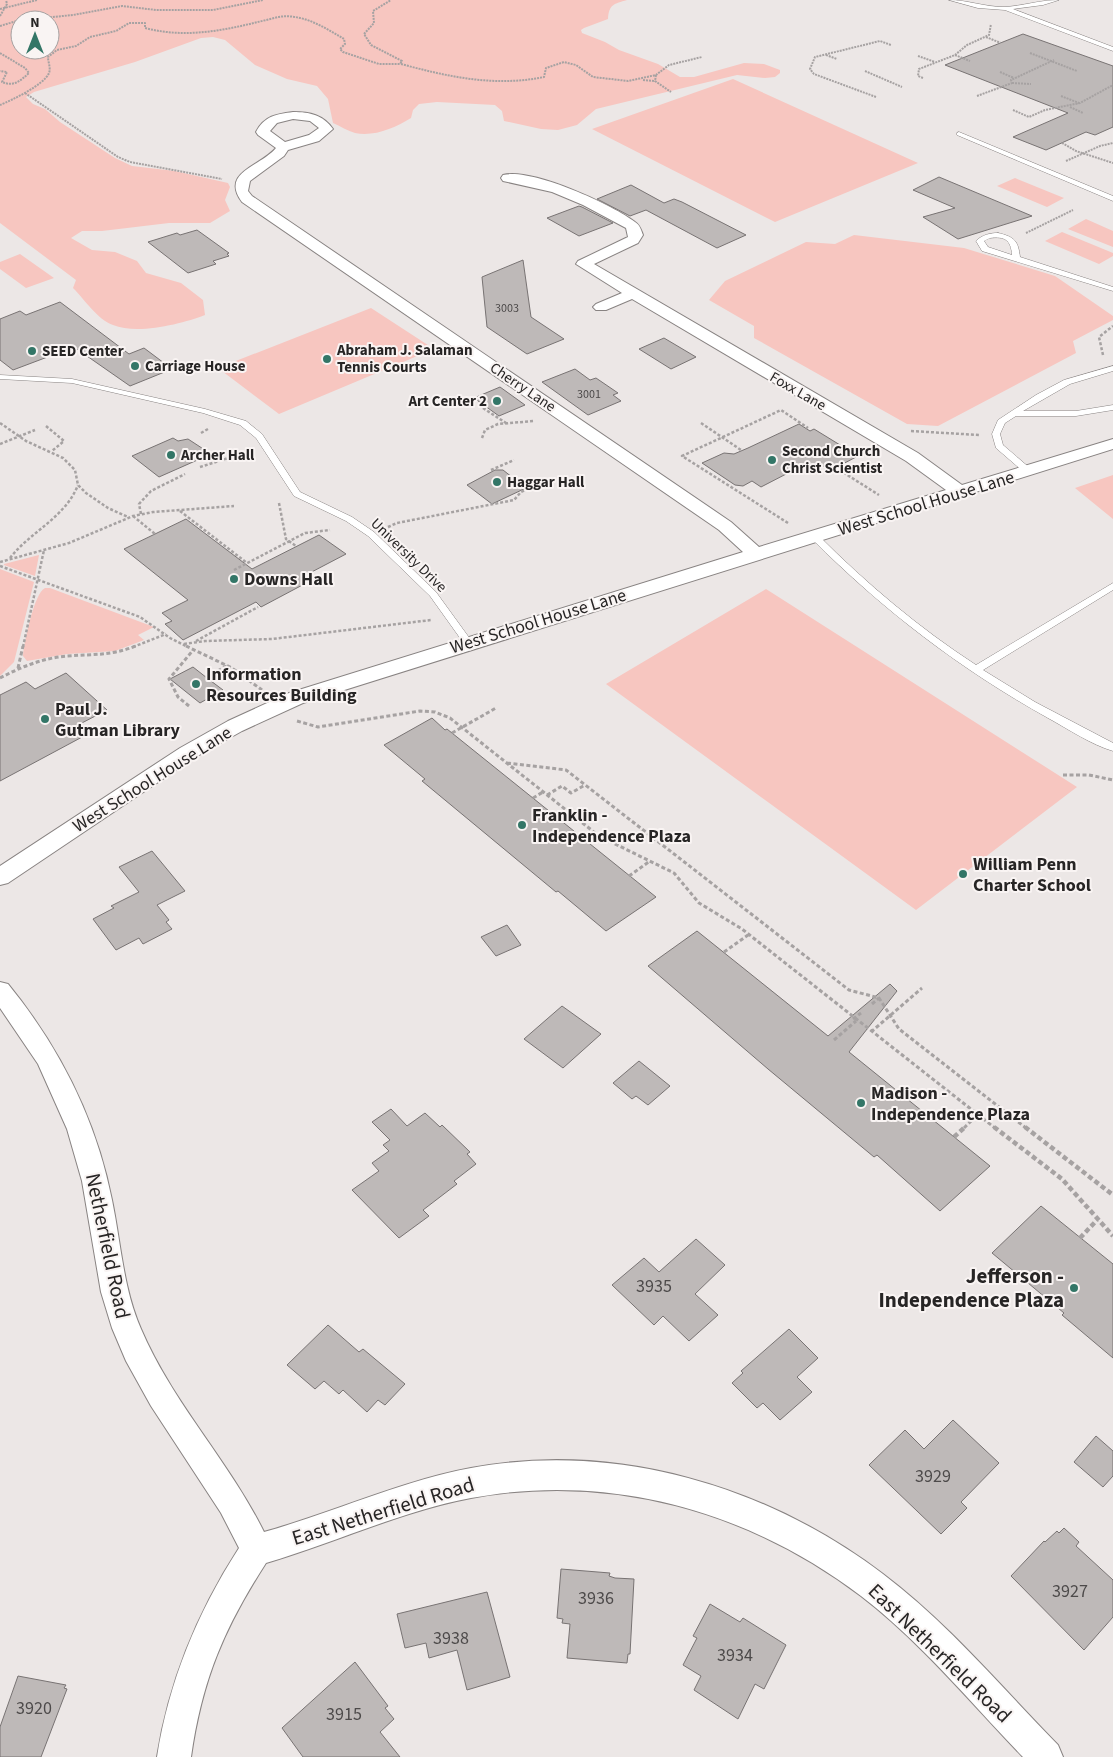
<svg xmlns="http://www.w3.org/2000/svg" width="1113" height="1757" font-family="'Source Sans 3',sans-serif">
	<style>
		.green { fill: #f7c6c0; fill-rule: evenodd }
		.building { fill: #beb9b8; stroke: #787373 }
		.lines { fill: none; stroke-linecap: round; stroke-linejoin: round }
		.lane-casing { stroke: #888382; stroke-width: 1 }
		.street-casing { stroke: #888382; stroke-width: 2 }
		.path-far3 { stroke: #a6a2a2; stroke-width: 2; stroke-dasharray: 2 1; stroke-linecap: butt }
		.path-far2 { stroke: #a6a2a2; stroke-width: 2.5; stroke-dasharray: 3 2; stroke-linecap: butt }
		.path-far1 { stroke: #a6a2a2; stroke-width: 3; stroke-dasharray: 4 2.5; stroke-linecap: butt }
		.path { stroke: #a6a2a2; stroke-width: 4.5; stroke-dasharray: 5 3; stroke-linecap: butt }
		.lane { fill: #fff; fill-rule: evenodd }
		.street { fill: #fff; fill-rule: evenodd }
		.poi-dot { fill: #337667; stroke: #f9f4f3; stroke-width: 2 }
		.labels { text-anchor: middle; stroke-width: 4; stroke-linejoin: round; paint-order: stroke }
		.far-number-label { font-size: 12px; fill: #4d4a4a }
		.far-poi-label { font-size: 15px; font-weight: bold; fill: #272525; stroke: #f9f4f3; text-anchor: start }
		.far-street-label { font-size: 15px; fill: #272525; stroke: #f9f4f3 }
		.street-label { font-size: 18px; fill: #272525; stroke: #f9f4f3 }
		.poi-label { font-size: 18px; font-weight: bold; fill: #272525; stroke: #f9f4f3; text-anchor: start }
		.near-number-label { font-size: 18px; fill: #4d4a4a }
		.near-street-label { font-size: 21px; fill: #272525; stroke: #f9f4f3 }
		.near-poi-label { font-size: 21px; font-weight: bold; fill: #272525; stroke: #f9f4f3; text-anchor: end }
	</style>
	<rect width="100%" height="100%" fill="#ece7e6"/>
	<path class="green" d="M0 0H627C614 4 609 4 608 19L584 28 581 30 582 33 605 42 619 50 658 64 680 77H694L744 63 764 64 780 70V73L775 77 765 78 737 75 596 109 577 125 558 130 541 129 504 121 502 111 495 105 437 102 419 104 413 110 411 118C395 128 374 137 355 133 348 131 340 126 333 123L328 99 317 86 287 79 255 65 225 40 213 37 201 38 135 62 34 92 26 97 33 104 45 109 60 122 115 158 132 166 175 171 228 183 230 187 225 200 230 211 210 223H169L102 231H82L71 238 92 250 115 252 137 261 146 273 181 283 203 300 205 315C182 324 137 335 113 325 97 319 85 300 73 288L76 280 0 223ZM20 20H50V50H20Z
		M733 79 918 163 775 222 592 129Z
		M1015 178 1064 198 1047 207 997 186Z
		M1086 219 1113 231V247L1068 229Z
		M1062 232 1113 253V256L1099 264 1045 241Z
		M854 235 964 248 1055 276 1113 316V320L1073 341 1076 353 938 426 907 424 754 338V326L709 300 725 281 806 242 835 244Z
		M20 254 54 278 26 288 0 269V262Z
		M371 308 434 349 279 414 218 368Z
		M1113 475V519L1075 488Z
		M39 555 35 576 4 565V564Z
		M0 569 34 582 14 662 0 676Z
		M45 588H50L154 627 138 635 144 640 115 651 67 654 27 661 23 656C24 643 34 593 45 588Z
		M766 589 1077 787 916 910 606 684Z"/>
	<path class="building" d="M1023 34 1113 66V127L1095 135 1086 132 1046 150 1013 137 1068 113 945 65Z
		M939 177 1032 216 958 239 923 217 955 208 913 190Z
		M631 185 664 203 674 199 682 202 746 235 717 248 646 210 630 216 597 199Z
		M579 206 582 207 613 223 579 236 547 218Z
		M197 230 229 253 227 254 229 256 213 261 216 264 188 273 148 242 177 233 180 235Z
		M523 260 531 317 564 339 527 354 487 327 482 277Z
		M60 302 129 354 144 348 172 369 130 386 74 347 13 370 0 360V319L20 311 26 315Z
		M664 338 696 357 671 369 639 349Z
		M575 369 590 380 596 378 618 393 613 395 621 401 588 415 542 382Z
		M500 387 525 405 499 416 474 398Z
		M799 424 810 431 814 429 858 456 837 467 804 465V473L790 472 761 487 752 481 743 486 735 485 702 463 724 453 734 454 748 448Z
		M173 438 178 441 188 439 211 454 159 477 132 456Z
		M495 470H503L526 488 492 504 467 485Z
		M186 519 252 569 319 535 346 554 304 576 310 581 261 607 256 602 183 640 165 624 172 621 162 613 188 600 124 549Z
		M193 667 207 678 223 690 200 703 170 679Z
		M66 673 107 710 74 727 84 736 0 781V695L26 682 35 689Z
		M432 718 445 730 447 729 656 897 606 931 558 891 556 892 422 781 425 779 384 745Z
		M152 851 185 891 157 905 169 920 166 922 172 929 143 944 139 938 116 950 93 919 114 908 111 906 139 892 119 867Z
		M507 925 521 945 496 956 481 937Z
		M697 931 828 1036 890 984 897 991 849 1052 990 1166 940 1211 877 1155 874 1157 768 1069 648 966Z
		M562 1006 601 1034 563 1068 524 1039Z
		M639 1061 670 1086 648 1105 636 1096 632 1099 613 1083Z
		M391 1109 407 1126 425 1113 440 1127 442 1125 470 1152 467 1154 476 1164 454 1181 457 1184 423 1210 429 1216 399 1238 352 1190 379 1171 372 1163 389 1151 383 1145 390 1140 372 1122Z
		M1041 1206 1113 1264V1358L1062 1315 1064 1313 992 1253Z
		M696 1239 725 1265 695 1294 718 1315 689 1341 663 1316 654 1325 612 1285 644 1258 659 1272Z
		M328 1325 359 1352 363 1349 405 1384 385 1405 378 1400 367 1412 343 1390 339 1394 324 1381 315 1389 287 1365Z
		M789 1329 818 1358 797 1377 812 1392 780 1420 763 1403 757 1408 732 1383 743 1373 741 1371Z
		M953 1420 999 1463 961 1502 967 1508 941 1534 869 1465 905 1430 924 1449Z
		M1096 1436 1113 1451V1476L1103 1487 1074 1462Z
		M1064 1528 1079 1542 1076 1546 1113 1580V1617L1084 1650 1011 1576 1044 1541 1045 1542 1057 1531 1059 1533Z
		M561 1569 610 1573 609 1576 615 1578 634 1579 630 1654H628L627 1663 567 1658 570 1624 562 1623 563 1619 557 1618Z
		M487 1592 510 1677 467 1690 457 1650 429 1658 426 1643 405 1648 397 1614Z
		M710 1604 740 1622 743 1618 786 1645 764 1689 755 1684 738 1719 694 1690 701 1676 683 1665 697 1638 693 1636Z
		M355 1662 388 1706 385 1708 394 1719 380 1732 400 1757H303L282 1728Z
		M18 1676 66 1685 64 1688 67 1689 41 1757H0V1727Z"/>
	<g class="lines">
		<defs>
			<path id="lane" d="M949 0C967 0 985 7 1004 7 1023 6 1040 0 1059 0L1043 5 1013 9 1113 47V51L1005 10 978 8Z
				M959 132 1113 196V201L957 135V133Z
				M998 233C1015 237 1018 241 1020 257L1113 287V291L982 251 976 241C982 235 990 233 998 233ZM990 238C1005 236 1011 240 1012 255L988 247 984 241Z
				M1113 366V371L1070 384 1023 411H1076L1113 405V410L1076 416H1016L1005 423 1000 434 1003 445 1031 469V473H1025L996 448 992 434 998 420 1036 395 1064 380Z
				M0 375 72 379 205 409 246 421 262 434 300 492 352 517 374 532 436 592 473 643 471 645H465L430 596 368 536 346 521 294 496 256 438 240 425 203 413 72 383 0 379Z
				M815 534 818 535C867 584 919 628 976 665L1113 583V590L983 670 1035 702 1113 743V751C1092 745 1068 729 1048 718 960 669 883 610 812 539L810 537Z"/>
			<path id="street" d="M293 112C310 112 323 115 333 129L319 141 288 150 284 156 250 181 248 191 252 196 731 522 759 547 946 490 906 461 632 299 606 310H596L593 307 596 304 622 293 576 264 578 261 628 237 626 228 583 205 552 192 503 181 501 178 503 175C532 168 611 204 635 222 640 225 641 230 643 235L638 243 594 264 918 453 962 485 1113 439V449L303 703 242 731 194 758 8 883 0 885V866L180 748 228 721 289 693 743 552 719 530 242 202C220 172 260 167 276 148L258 135 256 132C264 116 277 114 293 112ZM293 119 310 121 319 128 309 135 285 142 270 131 277 123Z
				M0 982 8 984C60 1048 96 1119 112 1200 121 1243 123 1288 141 1329 172 1402 229 1461 264 1532 332 1513 401 1481 471 1468 616 1441 767 1486 883 1574 948 1623 1002 1688 1058 1745L1063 1757H1023C971 1703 921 1642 861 1596 749 1511 610 1472 471 1498 402 1511 334 1543 266 1563 224 1628 202 1680 191 1757H157C169 1681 197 1613 239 1548L221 1513 151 1406 126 1361 112 1328 101 1292 82 1181 67 1129 38 1064 0 1008Z"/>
		</defs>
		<use href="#lane" class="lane-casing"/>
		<use href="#street" class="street-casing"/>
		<path class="path-far3" d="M0 9 37 0
			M0 16 7 4 6 0
			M23 20 73 15 122 6 156 10H213L263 0
			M0 26 20 20
			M986 37 1001 43
			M0 53 25 68 29 73C20 81 14 87 2 82L7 72 0 71
			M1030 53 1077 71
			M826 55 837 59
			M955 55 970 61
			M918 56 935 62
			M401 64C449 77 495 87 544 77L546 68 564 62 576 65 593 77 628 81 656 75 669 65 702 57
			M865 71 902 87
			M1000 72 1014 78
			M656 75 655 81 671 92
			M923 78 918 76 919 69 955 55 967 45 989 35 991 24
			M643 80 655 81
			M1012 83 1031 84
			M25 93 118 157 130 162 222 179
			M977 96 1012 83 1011 80 1054 60
			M1061 96 1079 103
			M876 97 814 74 810 69 815 57 880 41 891 45
			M0 105C12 100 44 85 49 73 51 68 48 62 48 57L57 50 76 46 90 37 116 31 129 23H145V28C191 40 234 28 278 17 302 13 324 27 344 39L345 44 340 49 343 52 379 64H400L402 61 371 45 364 34 374 23 373 11 391 0
			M1070 107 1083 113
			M1013 110 1029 117 1045 110 1080 103 1113 85
			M1062 143 1076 151 1113 163
			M1066 161 1100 146 1113 143
			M1026 233 1073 210"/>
		<path class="path-far2" d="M1103 355 1099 337 1113 326
			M483 408 506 423
			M0 423 26 441 63 458 75 470 78 485 86 493 108 508 128 517
			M701 423 741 450
			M46 426 64 441 52 451
			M911 431 979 435
			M201 433 208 429
			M482 438 485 430 498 424 534 421
			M0 444 35 430
			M200 467 247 452
			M804 469 841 471 879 495
			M491 470 514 460
			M279 503 286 539 296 546
			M180 511 247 563
			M141 514 139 504 151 491 185 474
			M133 516 155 534
			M788 523 682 456 781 410 808 428
			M388 527 397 523 514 500 521 492 545 481
			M10 558C31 531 65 518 78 485
			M0 562 69 543 133 516 153 512 234 506
			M0 566 140 617 170 638 188 647
			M234 570 305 533 330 530
			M196 641 258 607
			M184 644 205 641 272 639 431 620
			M23 647 44 550
			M133 647 166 634"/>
		<path class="path-far1" d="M186 646 232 668 262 690
			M18 668 23 646
			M206 677 227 666
			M0 678C21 667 43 658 67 656 94 654 110 656 136 646
			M189 706 178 697 169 679 194 649
			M297 721 318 727 420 711 435 712 450 718 599 836 674 873 699 903 742 929 995 1128
			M452 733 496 708
			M507 763 566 770 849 990 879 998 899 1029 1026 1128
			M1063 775H1089L1113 780
			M547 795 562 786 571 793 585 785
			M533 798 543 792
			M629 876 650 861
			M724 952 748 935
			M872 1004 879 998
			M853 1019 861 1013
			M871 1032 922 988
			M834 1040 856 1021
			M964 1128 978 1114"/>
		<path class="path" d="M994 1127 1062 1179 1113 1236
			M1025 1127 1113 1195
			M954 1137 965 1127
			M1080 1238 1097 1220"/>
		<use href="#lane" class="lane"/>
		<use href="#street" class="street"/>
	</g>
	<g class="poi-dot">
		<circle cx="32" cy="351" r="5"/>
		<circle cx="327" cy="359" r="5"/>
		<circle cx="135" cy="366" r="5"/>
		<circle cx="497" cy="401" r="5"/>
		<circle cx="171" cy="455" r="5"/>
		<circle cx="772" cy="460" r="5"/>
		<circle cx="497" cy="482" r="5"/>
		<circle cx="234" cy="579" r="5"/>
		<circle cx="196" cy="684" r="5"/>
		<circle cx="45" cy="719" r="5"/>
		<circle cx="522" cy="825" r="5"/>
		<circle cx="963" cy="874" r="5"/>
		<circle cx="861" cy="1103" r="5"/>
		<circle cx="1074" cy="1288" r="5"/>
	</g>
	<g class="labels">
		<g class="far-number-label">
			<text x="507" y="312">3003</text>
			<text x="589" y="398">3001</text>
		</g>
		<g class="far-poi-label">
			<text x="337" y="355">Abraham J. Salaman<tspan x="337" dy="17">Tennis Courts</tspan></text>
			<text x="42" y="356">SEED Center</text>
			<text x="145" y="371">Carriage House</text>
			<text x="487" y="406" text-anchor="end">Art Center 2</text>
			<text x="782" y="456">Second Church<tspan x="782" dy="17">Christ Scientist</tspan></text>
			<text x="181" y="460">Archer Hall</text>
			<text x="507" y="487">Haggar Hall</text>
		</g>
		<g class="far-street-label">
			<text transform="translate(523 387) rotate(34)" y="5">Cherry Lane</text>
			<text transform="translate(798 391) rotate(30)" y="5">Foxx Lane</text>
			<text transform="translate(409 555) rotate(44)" y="5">University Drive</text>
		</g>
		<g class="street-label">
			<text transform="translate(926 503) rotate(-17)" y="6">West School House Lane</text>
			<text transform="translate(538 621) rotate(-17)" y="6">West School House Lane</text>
			<text transform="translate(152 779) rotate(-32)" y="6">West School House Lane</text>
		</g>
		<g class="poi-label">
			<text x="244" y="585">Downs Hall</text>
			<text x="206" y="680">Information<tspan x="206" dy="21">Resources Building</tspan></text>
			<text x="55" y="715">Paul J.<tspan x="55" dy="21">Gutman Library</tspan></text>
			<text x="532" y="821">Franklin -<tspan x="532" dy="21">Independence Plaza</tspan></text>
			<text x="973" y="870">William Penn<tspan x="973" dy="21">Charter School</tspan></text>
			<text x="871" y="1099">Madison -<tspan x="871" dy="21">Independence Plaza</tspan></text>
		</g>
		<g class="near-number-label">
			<text x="654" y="1292">3935</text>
			<text x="933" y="1482">3929</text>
			<text x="1070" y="1597">3927</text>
			<text x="596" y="1604">3936</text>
			<text x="451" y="1644">3938</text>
			<text x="735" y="1661">3934</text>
			<text x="34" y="1714">3920</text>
			<text x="344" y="1720">3915</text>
		</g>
		<g class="near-street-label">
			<text transform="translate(108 1246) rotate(78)" y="7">Netherfield Road</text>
			<text transform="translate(383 1511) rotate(-17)" y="7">East Netherfield Road</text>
			<text transform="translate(940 1653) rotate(44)" y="7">East Netherfield Road</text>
		</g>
		<g class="near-poi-label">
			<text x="1064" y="1283">Jefferson -<tspan x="1064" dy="24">Independence Plaza</tspan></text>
		</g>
	</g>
	<g transform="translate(35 35)"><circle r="24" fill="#f9f4f3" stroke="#a5a1a1"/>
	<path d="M0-4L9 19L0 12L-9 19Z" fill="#337667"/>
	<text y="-8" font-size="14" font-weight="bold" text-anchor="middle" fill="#272525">N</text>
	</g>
</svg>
